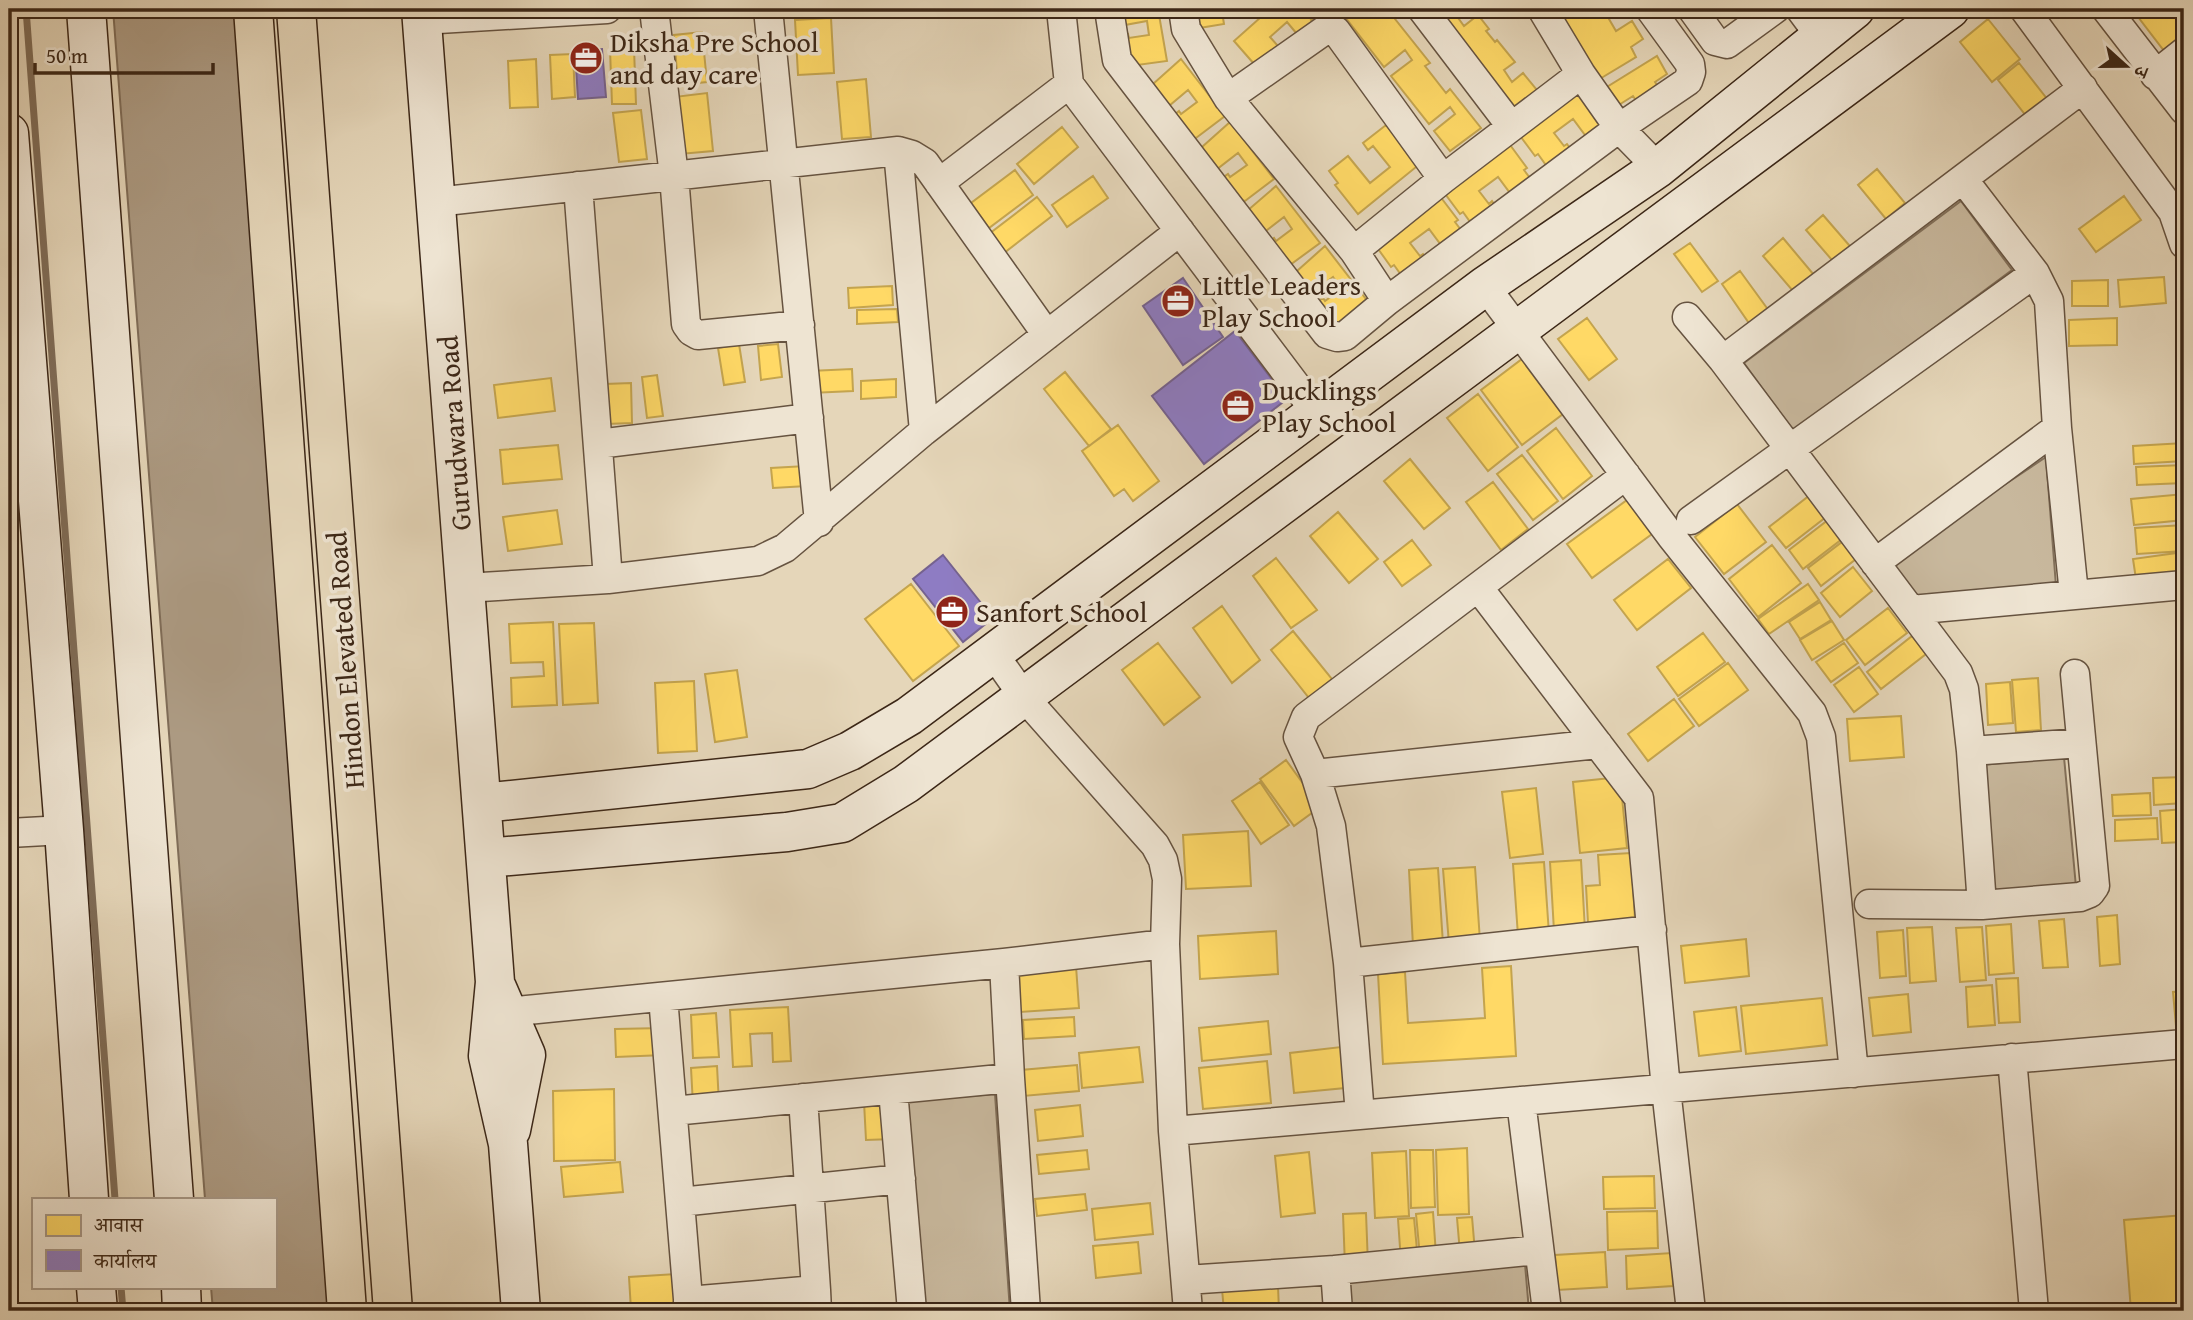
<svg xmlns="http://www.w3.org/2000/svg" width="2193" height="1320" font-family="'Gentium Book Plus','Noto Serif Devanagari',serif">
	<style>
		.green { fill: #c8b89d; stroke: #82705a; stroke-width: 2 }
		.water { fill: #ac9a82; stroke: #7f6c57; stroke-width: 2 }
		.homes { fill: #ffd966; stroke: #c4a44e; stroke-width: 2 }
		.offices { fill: #8e7cc3; stroke: #75628f; stroke-width: 2 }
		.lines { fill: none; stroke-linecap: round; stroke-linejoin: round }
		.stream { stroke: #7f6c57; stroke-width: 7 }
		.street-casing { stroke: #665340; stroke-width: 31 }
		.secondary-casing { stroke: #3c2717; stroke-width: 41 }
		.highway-casing { stroke: #3c2717; stroke-width: 41 }
		.street { stroke: #eee4d2; stroke-width: 28 }
		.secondary { stroke: #eee4d2; stroke-width: 38 }
		.highway { stroke: #e5d6b9; stroke-width: 38 }
		.labels { text-anchor: middle; stroke-width: 7; stroke-linejoin: round; paint-order: stroke }
		.poi-label { font-size: 28px; fill: #3c2717; stroke: #eee4d2; text-anchor: start }
		.street-label { font-size: 28px; fill: #3c2717; stroke: #eee4d2 }
	</style>
	<rect width="100%" height="100%" fill="#e5d6b9"/>
	<filter id="stains"><feTurbulence type="fractalNoise" baseFrequency=".00286" numOctaves="4"/><feColorMatrix values="0 0 0 0 .2 0 0 0 0 .09 0 0 0 0 .02 0 0 0 .5 -.17"/></filter>
	<radialGradient id="worn" r=".72"><stop offset=".6" stop-color="#630" stop-opacity="0"/><stop offset="1" stop-color="#630" stop-opacity=".3"/></radialGradient>
	<path class="green" d="M1961 201 2012 270 1794 432 1744 363Z
		M2046 457 2056 586 1917 603 1888 562Z
		M2064 757 2076 887 1993 894 1981 765Z
		M995 1094 1010 1311H922L908 1101Z
		M1525 1264 1529 1311H1348L1345 1279Z"/>
	<path class="water" d="M113 9H246L343 1311H213L211 1287H275V1199H205Z"/>
	<path class="homes" d="M1112 9H1158L1167 61 1130 66 1116 37 1128 34 1129 38 1149 35 1147 21 1114 27Z
		M1188 9H1226L1227 17 1223 18 1224 24 1193 29Z
		M1270 9H1307L1314 18 1311 20 1317 27 1302 40 1287 22 1270 37 1285 54 1255 65 1234 41Z
		M1356 9H1387L1430 63 1425 66 1446 93 1450 89 1481 128 1450 151 1434 131 1455 114 1450 107 1429 124 1391 76 1412 60 1405 50 1384 67 1345 17Z
		M1429 9H1464L1456 15 1464 26 1478 15 1489 29 1486 31 1495 42 1497 40 1515 62 1504 70 1512 82 1523 73 1537 90 1509 112Z
		M1573 9 1577 13 1585 9H1625L1609 19 1616 31 1632 21 1643 39 1631 47 1636 57 1598 80 1560 17Z
		M2132 9H2184V44L2168 56Z
		M831 18 834 73 798 75 795 20Z
		M1988 19 2020 59 1992 82 1960 42Z
		M702 32 707 82 678 85 674 35Z
		M634 48 636 104H612L610 49Z
		M573 54 575 97 552 99 550 55Z
		M1657 56 1667 74 1655 82 1659 88 1637 102 1633 96 1614 108 1602 90Z
		M536 59 538 107 510 108 508 61Z
		M1181 59 1225 116 1196 138 1183 135 1169 119 1179 111 1181 114 1197 102 1188 90 1163 111 1153 84Z
		M2019 63 2048 100 2027 117 1998 80Z
		M866 79 871 137 842 139 837 82Z
		M1580 81 1608 124 1588 139 1573 119 1554 133 1564 146 1567 144 1572 151 1548 168 1538 154 1535 156 1515 129Z
		M707 93 713 151 680 154 674 97Z
		M641 110 647 159 619 162 613 113Z
		M1230 122 1274 179 1245 201 1233 198 1218 181 1228 174 1230 177 1247 165 1238 153 1212 173 1201 158 1202 147Z
		M1386 125 1421 163 1358 214 1335 185 1338 183 1329 171 1348 156 1370 183 1390 167 1373 146 1368 150 1363 143Z
		M1062 127 1078 147 1034 184 1017 164Z
		M1505 138 1527 168 1524 170 1533 182 1513 197 1498 177 1479 191 1489 204 1492 201 1497 208 1473 226 1463 212 1460 214 1440 187Z
		M1877 169 1905 203 1886 219 1858 185Z
		M1015 170 1033 195 989 228 971 203Z
		M1093 176 1108 198 1067 227 1052 205Z
		M1276 186 1320 243 1290 265 1264 245 1274 238 1276 241 1292 229 1284 217 1258 237 1247 211Z
		M1436 191 1458 220 1455 222 1464 234 1444 249 1429 229 1410 243 1420 256 1423 254 1428 261 1404 279 1394 265 1391 267 1371 239Z
		M2124 196 2141 220 2096 252 2079 229Z
		M1037 197 1052 216 1004 253 989 234Z
		M1823 215 1855 252 1838 267 1806 230Z
		M1783 238 1819 281 1799 298 1763 256Z
		M1690 243 1718 281 1702 292 1674 254Z
		M1325 246 1369 303 1340 325 1313 305 1323 298 1325 301 1341 289 1333 277 1307 297 1296 282 1297 271Z
		M1740 271 1772 315 1753 329 1722 284Z
		M2164 277 2166 303 2120 307 2118 280Z
		M2108 280V306H2072V281Z
		M892 286 893 305 849 308 848 288Z
		M897 309 898 322 857 324V310Z
		M1587 318 1617 359 1589 380 1558 339Z
		M2117 318V345L2069 346V320Z
		M739 344 745 382 724 385 718 348Z
		M778 344 782 377 761 380 758 346Z
		M1522 359 1563 414 1522 445 1481 390Z
		M852 369 853 391 811 393 810 371Z
		M1065 372 1111 429 1089 446 1044 389Z
		M657 375 663 416 647 418 642 377Z
		M551 378 555 411 498 418 494 385Z
		M896 379V397L861 399V381Z
		M631 383 632 423 606 424 605 384Z
		M1478 394 1518 447 1488 471 1447 418Z
		M1118 425 1159 481 1133 501 1124 489 1114 496 1082 451Z
		M1556 428 1592 476 1563 499 1527 451Z
		M2184 443V461L2134 464 2133 446Z
		M558 445 562 479 503 484 500 450Z
		M1522 455 1558 501 1533 520 1497 474Z
		M1410 459 1450 508 1424 529 1384 481Z
		M2184 465V483L2137 485 2136 467Z
		M806 466 807 486 773 488 771 468Z
		M1493 482 1528 529 1501 550 1466 502Z
		M2184 494V520L2134 525 2131 499Z
		M1810 495 1826 517 1786 548 1769 527Z
		M1627 500 1652 534 1592 578 1567 544Z
		M1737 504 1766 542 1724 574 1695 537Z
		M557 510 562 544 508 551 503 517Z
		M1338 512 1378 559 1349 583 1310 536Z
		M1828 520 1842 539 1803 569 1789 550Z
		M2184 525V551L2137 554 2135 528Z
		M1412 540 1431 565 1402 586 1384 562Z
		M1842 542 1856 559 1821 586 1808 568Z
		M1772 545 1801 583 1758 617 1729 579Z
		M2184 552V580L2137 586 2133 559Z
		M1276 558 1317 610 1291 628 1253 576Z
		M1668 559 1691 588 1637 630 1614 600Z
		M1853 567 1872 591 1840 617 1821 593Z
		M911 584 959 646 913 681 865 619Z
		M1808 584 1819 600 1769 634 1758 619Z
		M1820 602 1831 620 1800 639 1789 622Z
		M1222 606 1260 660 1232 683 1193 628Z
		M1888 608 1907 633 1865 665 1846 640Z
		M1832 621 1844 640 1812 660 1800 640Z
		M553 622 557 705 512 707 511 678 544 676 543 662 511 663 509 624Z
		M594 623 598 703 563 705 559 624Z
		M1293 631 1332 679 1309 698 1271 650Z
		M1703 633 1725 662 1678 696 1657 667Z
		M1912 636 1926 654 1881 689 1867 672Z
		M1158 643 1200 697 1164 725 1122 670Z
		M1844 643 1858 663 1831 682 1816 662Z
		M1728 663 1748 690 1699 726 1679 699Z
		M1859 667 1878 694 1854 712 1834 685Z
		M737 670 747 737 715 742 705 674Z
		M2038 678 2041 730 2016 732 2012 680Z
		M694 681 697 751 658 753 655 683Z
		M2010 682 2013 723 1988 725 1986 684Z
		M1674 699 1694 726 1648 761 1628 734Z
		M1901 716 1904 757 1850 761 1847 719Z
		M1286 760 1320 807 1294 826 1260 779Z
		M1620 777 1627 848 1580 853 1573 782Z
		M2184 777V803L2154 805 2153 778Z
		M1260 782 1289 825 1261 844 1232 801Z
		M1536 788 1543 854 1510 858 1502 792Z
		M2150 793 2151 815 2113 816 2112 795Z
		M2184 809V842L2162 843 2160 811Z
		M2157 818 2158 839 2115 841V820Z
		M1248 831 1251 886 1186 889 1183 835Z
		M1631 853 1635 920 1588 923 1586 886 1600 885 1598 855Z
		M1581 860 1585 930 1554 931 1550 862Z
		M1544 862 1549 934 1518 936 1513 864Z
		M1475 867 1480 941 1449 944 1443 869Z
		M1438 868 1443 944 1413 946 1409 870Z
		M2117 915 2120 964 2100 966 2097 917Z
		M2064 919 2068 967 2043 968 2039 921Z
		M2011 924 2014 973 1989 975 1986 926Z
		M1932 927 1936 981 1910 983 1907 928Z
		M1982 927 1986 980 1960 982 1956 928Z
		M1903 930 1906 976 1880 978 1877 932Z
		M1276 931 1278 974 1200 979 1198 936Z
		M1746 939 1749 976 1685 983 1681 946Z
		M1076 966 1079 1008 1020 1012 1018 970Z
		M1511 966 1516 1056 1383 1064 1378 974 1405 972 1408 1023 1485 1018 1482 968Z
		M2018 978 2020 1022 1999 1023 1996 979Z
		M1992 985 1995 1025 1968 1027 1966 987Z
		M2184 991V1026H2176L2173 992Z
		M1908 994 1911 1032 1873 1036 1869 998Z
		M1822 998 1827 1045 1746 1054 1741 1006Z
		M788 1007 791 1061 773 1062 772 1033 750 1034 752 1066 733 1067 730 1010Z
		M1736 1007 1741 1051 1699 1056 1694 1012Z
		M716 1013 719 1057 693 1058 691 1015Z
		M1074 1017 1075 1036 1024 1039 1023 1020Z
		M1268 1021 1271 1054 1202 1061 1199 1028Z
		M663 1028 664 1055 616 1057 615 1029Z
		M1139 1047 1143 1082 1082 1088 1079 1053Z
		M1341 1047 1345 1088 1294 1093 1290 1053Z
		M1267 1061 1271 1103 1203 1109 1199 1068Z
		M1077 1065 1079 1091 1023 1096 1021 1070Z
		M717 1066 719 1104 693 1105 691 1068Z
		M614 1089 615 1160 554 1161 553 1091Z
		M891 1100 893 1139 866 1140 864 1102Z
		M1080 1105 1083 1136 1038 1141 1035 1110Z
		M1467 1148 1469 1214 1438 1215 1436 1150Z
		M1087 1150 1089 1169 1039 1174 1037 1155Z
		M1410 1150H1433L1435 1207 1411 1208Z
		M1406 1151 1409 1216 1375 1218 1372 1153Z
		M1309 1152 1315 1213 1281 1217 1275 1156Z
		M620 1162 623 1192 564 1197 561 1167Z
		M1654 1176 1655 1208 1604 1209 1603 1177Z
		M1085 1194 1087 1210 1037 1216 1035 1199Z
		M1150 1203 1153 1234 1095 1240 1092 1209Z
		M1657 1211 1658 1248 1608 1250 1607 1212Z
		M1433 1212 1436 1255 1420 1257 1416 1214Z
		M1366 1213 1368 1265 1345 1266 1343 1214Z
		M2184 1215V1311H2131L2124 1220Z
		M1472 1217 1475 1252 1460 1253 1457 1218Z
		M1414 1218 1418 1261 1401 1262 1398 1219Z
		M1138 1242 1141 1273 1096 1278 1093 1246Z
		M1605 1252 1607 1287 1557 1290 1555 1255Z
		M1672 1253 1673 1286 1627 1289 1626 1256Z
		M676 1274 678 1306 631 1310 629 1277Z
		M1278 1286 1279 1311H1224L1222 1289Z"/>
	<path class="offices" d="M602 49 606 97 578 99 575 51Z
		M1183 278 1223 337 1183 365 1143 306Z
		M1235 331 1287 399 1204 464 1152 396Z
		M943 555 993 618 963 642 913 579Z"/>
	<g class="lines">
		<path class="stream" d="M26 9 115 1199
			M121 1287 123 1311"/>
		<defs>
			<path id="street" d="M654 9 674 176 686 324 691 331 698 335 800 325
				M768 9 819 522
				M1061 9 1069 84 1316 412
				M1109 9 1117 60 1327 334 1337 337 1345 336 1387 301 1619 128 1688 81 1691 72 1690 64 1650 9
				M1183 9 1186 29 1228 98 1354 251 1387 301
				M1422 9 1511 126
				M1542 9 1581 74 1619 128 1658 168
				M1692 9 1715 41 1727 44 1775 9
				M1800 9 1820 36
				M2024 9 2173 212 2184 244
				M2106 9 2184 110
				M422 20 607 9
				M2155 75 2184 52
				M1228 98 1325 30 1336 31 1443 179 1354 251
				M898 151 924 431
				M1443 179 1581 74
				M1963 179 2035 273 2049 301 2057 428 2074 594
				M939 183 1069 84
				M578 186 608 579
				M436 202 898 151 912 155 925 163 1047 335
				M1485 286 1671 536 1812 713 1821 737 1854 1073
				M1687 317 1723 360 1958 673 1964 689 1971 751 1982 905
				M1723 360 2083 88
				M598 444 809 418
				M1691 520 2035 273
				M1875 563 2057 428
				M1478 587 1639 798 1666 1089 1691 1311
				M465 588 608 579 758 561 785 548 924 431 1180 231
				M1911 610 2184 585
				M993 653 1024 697 1155 845 1163 860 1167 879 1165 944 1173 1131 1188 1311
				M1971 751 2081 743
				M1315 774 1598 744
				M9 833 64 830
				M1869 904 1982 905 2080 897 2090 893 2095 886 2075 674
				M1004 963 1010 1078
				M1348 963 1652 930
				M663 997 689 1311
				M507 1012 1004 963 1165 944
				M2012 1058 2034 1311
				M893 1090 912 1311
				M803 1098 816 1290
				M1521 1101 1547 1311
				M673 1111 1010 1078 1026 1311
				M1360 1115 1348 963 1331 826 1315 774 1298 737 1306 717 1626 475
				M1173 1131 2184 1044
				M680 1202 901 1179
				M1186 1280 1335 1270
				M688 1301 816 1290 817 1311
				M1338 1311 1335 1270 1539 1250"/>
			<path id="secondary" d="M86 9 174 1199
				M421 9 495 982 488 1056 508 1144 521 1311
				M9 133 64 830 89 1199
				M482 803 808 769 850 751 909 716 1485 286 1658 168 1855 9
				M486 858 787 832 842 823 906 784 1950 9
				M497 988 526 1055 511 1130
				M96 1287 98 1311
				M181 1287 182 1311"/>
			<path id="highway" d="M253 9 347 1311
				M296 9 393 1311"/>
		</defs>
		<use href="#street" class="street-casing"/>
		<use href="#secondary" class="secondary-casing"/>
		<use href="#highway" class="highway-casing"/>
		<use href="#street" class="street"/>
		<use href="#secondary" class="secondary"/>
		<use href="#highway" class="highway"/>
	</g>
	<defs>
		<symbol id="office-disc" viewBox="-11 -11 22 22"><circle r="9.5" fill="#8f2418" stroke="#eee4d2"/><path d="M-6-3h4V-5.5h4V-3h4V5H-6ZM-1-4.5V-3h2v-1.5ZM-6 0V1H6V0Z" fill="#fff"/></symbol>
	</defs>
	<g fill-rule="evenodd">
		<use href="#office-disc" x="567" y="39" width="38" height="38"/>
		<use href="#office-disc" x="1159" y="282" width="38" height="38"/>
		<use href="#office-disc" x="1219" y="387" width="38" height="38"/>
		<use href="#office-disc" x="933" y="593" width="38" height="38"/>
	</g>
	<g class="labels">
		<g class="poi-label">
			<text x="610" y="52">Diksha Pre School<tspan x="610" dy="32">and day care</tspan></text>
			<text x="1202" y="295">Little Leaders<tspan x="1202" dy="32">Play School</tspan></text>
			<text x="1262" y="400">Ducklings<tspan x="1262" dy="32">Play School</tspan></text>
			<text x="976" y="622">Sanfort School</text>
		</g>
		<g class="street-label">
			<text transform="translate(454 433) rotate(-94)" y="10">Gurudwara Road</text>
			<text transform="translate(345 660) rotate(-94)" y="10">Hindon Elevated Road</text>
		</g>
	</g>
	<rect width="2193" height="1320" fill="none" stroke="#e5d6b9" stroke-width="35"/>
	<rect x="10" y="10" width="2172" height="1299" fill="none" stroke="#3c2717" stroke-width="3.5"/>
	<rect x="18" y="18" width="2158" height="1285" fill="none" stroke="#3c2717" stroke-width="2"/>
	<rect x="32" y="1198" width="245" height="91" fill="#eee4d2" stroke="#a79887" stroke-width="2"/>
	<rect x="46" y="1215" width="35" height="21" fill="#ffd966" stroke="#a79887" stroke-width="2"/>
	<text x="94" y="1232" font-size="21" fill="#3c2717">आवास</text>
	<rect x="46" y="1250" width="35" height="21" fill="#8e7cc3" stroke="#a79887" stroke-width="2"/>
	<text x="94" y="1268" font-size="21" fill="#3c2717">कार्यालय</text>
	<g transform="translate(2126 66) rotate(111)" stroke="#eee4d2" stroke-width="5" paint-order="stroke">
	<path d="M0-5L12 26L0 18L-12 26Z" fill="#3c2717"/>
	<text y="-10" font-size="19" font-weight="bold" text-anchor="middle" fill="#3c2717">उ</text>
	</g>
	<path d="M35 63v10h178v-10" fill="none" stroke="#3c2717" stroke-width="3.5"/>
	<text x="46" y="63" font-size="21" fill="#3c2717" stroke="#eee4d2" stroke-width="5" paint-order="stroke">50 m</text>
	<rect width="100%" height="100%" filter="url(#stains)"/>
	<rect width="100%" height="100%" fill="url(#worn)"/>
</svg>
